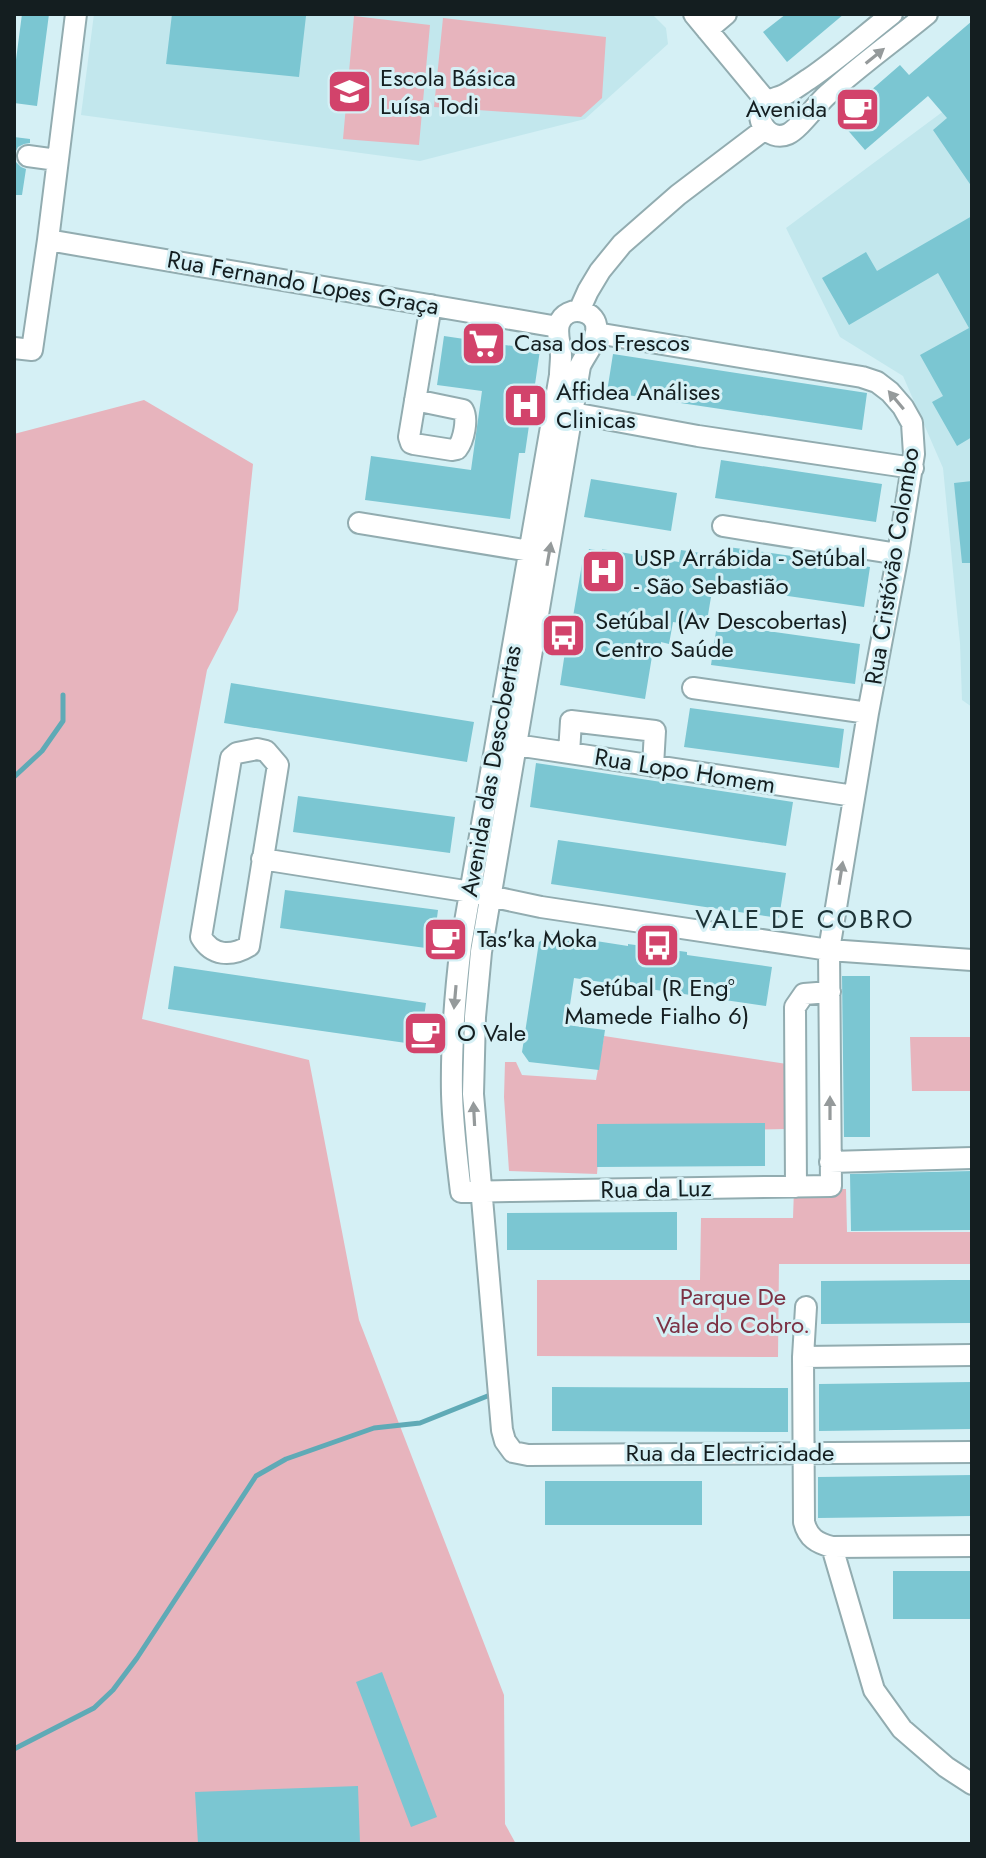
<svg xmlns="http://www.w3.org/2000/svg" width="986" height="1858" font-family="Jost,sans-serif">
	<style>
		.built { fill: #c2e7ed }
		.green { fill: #e7b4bd }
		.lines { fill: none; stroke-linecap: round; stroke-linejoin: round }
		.stream { stroke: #5faab6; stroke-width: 5 }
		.building { fill: #7bc6d2 }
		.minor-casing { stroke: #92acb0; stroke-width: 24 }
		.minor { stroke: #fff; stroke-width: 20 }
		.oneway { fill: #959a9b }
		.labels { text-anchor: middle; stroke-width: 6; stroke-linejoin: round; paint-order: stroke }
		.poi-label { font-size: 24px; fill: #141e20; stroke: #d5f0f5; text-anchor: start }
		.street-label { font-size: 24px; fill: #141e20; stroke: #d5f0f5 }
		.park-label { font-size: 24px; fill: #7c3144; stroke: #d5f0f5 }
		.neighbourhood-label { font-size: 26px; letter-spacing: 2px; fill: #1d3337; stroke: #d5f0f5 }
	</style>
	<rect width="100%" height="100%" fill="#d5f0f5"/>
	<path class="built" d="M94 14H652L666 28 668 44 585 119 420 161 81 115Z
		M972 90V707L962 700 960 643 943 468 903 376 840 337 786 228Z"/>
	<path class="green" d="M354 16 430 25 419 145 343 139Z
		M443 18 606 37 602 98 581 117 434 107Z
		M144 400 253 464 238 610 207 670 142 1019 309 1060 359 1320 504 1695 505 1824 516 1844H14V434Z
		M604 1036 787 1064 786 1129 600 1133 597 1174 509 1171 504 1097 505 1062H516L522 1075 596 1080Z
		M910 1037H972V1091H912Z
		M794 1189H846L847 1232H972V1264H779L778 1357 537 1356V1280H700L701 1218H793Z"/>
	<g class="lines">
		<path class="stream" d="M14 777 42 751 63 721V695
			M14 1749 94 1708 113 1690 137 1658 256 1476 286 1459 374 1428 420 1423 490 1395"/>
	</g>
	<path class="building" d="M22 14H49L37 106 14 103V75Z
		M172 14H277L306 16 299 77 166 64Z
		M786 14H844L787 62 763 32Z
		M972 21V187L933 130 947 118 928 96 865 150 838 119 900 65 909 75Z
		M14 137 30 139V143L24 144 18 147 15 153 16 162 21 167 26 169 22 195H14Z
		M972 216V437L957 446 932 402 943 396 920 355 969 328 938 273 849 325 822 278 866 252 877 271Z
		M444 336 540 350 525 453H519L510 519 365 500 371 456 471 470 482 391 437 385Z
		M613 354 867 393 862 430 607 392Z
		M721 460 882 484 876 522 715 498Z
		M591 479 677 493 671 531 584 517Z
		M972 481V563H962L954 483Z
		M728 547 870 567 864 607 713 585 706 627 673 622 669 644 661 642V645L654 644 645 699 560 685 565 652H567L583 558H587L589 549 602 551V549L679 562 681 550 727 557Z
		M717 624 860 644 855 684 711 665Z
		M231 683 474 722 467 762 224 723Z
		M690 708 844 729 839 768 684 747Z
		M536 763 793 802 786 846 530 807Z
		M298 796 455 817 450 853 293 832Z
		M558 840 786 873 779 918 551 884Z
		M285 890 438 910 433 949 280 928Z
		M551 934 628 946V944L687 952V955L772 967 766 1006 574 978 567 1025 605 1030 599 1070 529 1062 522 1052 539 942Z
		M174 966 426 1003 420 1045 168 1009Z
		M842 976H870V1137H844Z
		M765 1123V1166L597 1167V1124Z
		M972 1171V1230L851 1231 850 1174Z
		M677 1212V1250H507V1213Z
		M950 1280H972V1323L821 1324V1281Z
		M972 1382V1429L819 1431V1384Z
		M552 1387 788 1388V1432L552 1431Z
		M972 1475V1516L818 1518V1477Z
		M545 1481H702V1525H545Z
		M893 1571H972V1619H893Z
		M382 1672 437 1817 411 1827 356 1682Z
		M358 1786 360 1844H198L195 1792Z"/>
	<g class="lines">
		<defs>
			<path id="minor" d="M694 14 767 102
				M892 14C864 36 838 59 809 79 801 84 792 91 784 95 778 98 772 98 767 102 750 116 768 143 788 134 799 129 816 105 827 95 859 66 894 41 927 14
				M707 30 726 14
				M28 156 57 160
				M48 240 558 327
				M579 311 588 291 600 271 622 244 678 195 765 129
				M596 333 862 377 877 382 890 392 903 407 912 423 914 454 898 554 868 713 829 950 831 1186 512 1191 461 1192C457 1160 453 1127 452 1094 451 1044 455 995 461 945L560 375C560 369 561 362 561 356 561 346 556 335 559 324 566 303 600 309 596 332 595 344 585 355 580 366L481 952 475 1017 473 1094 502 1430 505 1441 513 1452 528 1455 972 1452
				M14 348 32 350 48 240 76 14
				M415 400 463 410C468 419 464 440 457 449L452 450 414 444 411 443 409 437 431 305
				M562 411 698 436 913 468
				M359 523 530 551
				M723 526 898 554
				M693 688 868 713
				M516 745 854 796
				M257 749 266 751 278 765 249 946C231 957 212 956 201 937L231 758 237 753Z
				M569 753 571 721 655 731 653 766
				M262 859 471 892 541 907 829 950 972 960
				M830 1162 972 1158
				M796 1187 795 1007 804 994 830 992
				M806 1307 803 1357 804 1522C808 1538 817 1543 832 1547L972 1546
				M803 1357 972 1355
				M832 1547 874 1690 902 1729 946 1767 972 1784"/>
		</defs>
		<use href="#minor" class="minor-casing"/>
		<use href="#minor" class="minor"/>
	</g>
	<defs><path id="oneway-solid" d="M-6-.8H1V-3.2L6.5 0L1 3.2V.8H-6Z" transform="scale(2)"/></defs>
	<g class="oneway">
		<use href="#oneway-solid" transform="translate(875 56) rotate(-39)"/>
		<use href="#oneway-solid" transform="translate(896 400) rotate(-130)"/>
		<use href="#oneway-solid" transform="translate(549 554) rotate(-80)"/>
		<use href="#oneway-solid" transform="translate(841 873) rotate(-81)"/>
		<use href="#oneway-solid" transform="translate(455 997) rotate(95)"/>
		<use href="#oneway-solid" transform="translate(830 1108) rotate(-90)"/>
		<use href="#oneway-solid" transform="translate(474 1114) rotate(-93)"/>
	</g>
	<defs>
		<symbol id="school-square" viewBox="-11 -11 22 22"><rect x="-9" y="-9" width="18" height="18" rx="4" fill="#d2436b" stroke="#d5f0f5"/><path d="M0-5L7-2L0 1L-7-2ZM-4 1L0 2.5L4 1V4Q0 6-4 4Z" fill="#fff"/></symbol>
		<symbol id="cafe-square" viewBox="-11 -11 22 22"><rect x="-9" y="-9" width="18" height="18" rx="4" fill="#d2436b" stroke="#d5f0f5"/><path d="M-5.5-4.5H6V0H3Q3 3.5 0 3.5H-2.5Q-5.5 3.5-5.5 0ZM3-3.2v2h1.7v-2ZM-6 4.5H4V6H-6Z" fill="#fff"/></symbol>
		<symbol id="supermarket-square" viewBox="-11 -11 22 22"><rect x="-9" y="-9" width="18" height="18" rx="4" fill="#d2436b" stroke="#d5f0f5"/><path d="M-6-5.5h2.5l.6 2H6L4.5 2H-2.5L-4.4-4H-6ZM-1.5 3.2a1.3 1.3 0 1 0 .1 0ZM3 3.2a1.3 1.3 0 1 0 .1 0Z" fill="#fff"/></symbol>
		<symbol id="hospital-square" viewBox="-11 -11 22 22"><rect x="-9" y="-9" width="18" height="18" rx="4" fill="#d2436b" stroke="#d5f0f5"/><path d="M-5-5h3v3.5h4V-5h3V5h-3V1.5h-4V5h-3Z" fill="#fff"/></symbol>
		<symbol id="bus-square" viewBox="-11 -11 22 22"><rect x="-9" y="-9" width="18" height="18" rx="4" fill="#d2436b" stroke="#d5f0f5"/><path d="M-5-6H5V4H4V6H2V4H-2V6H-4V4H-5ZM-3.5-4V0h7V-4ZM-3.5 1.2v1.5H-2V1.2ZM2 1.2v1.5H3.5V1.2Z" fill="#fff"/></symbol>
	</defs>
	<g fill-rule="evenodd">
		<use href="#school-square" x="324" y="66" width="51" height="51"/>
		<use href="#cafe-square" x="832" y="84" width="51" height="51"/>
		<use href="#supermarket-square" x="458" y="318" width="51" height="51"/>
		<use href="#hospital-square" x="500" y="380" width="51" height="51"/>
		<use href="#hospital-square" x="578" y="546" width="51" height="51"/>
		<use href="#bus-square" x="538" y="610" width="51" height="51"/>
		<use href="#cafe-square" x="420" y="914" width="51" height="51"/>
		<use href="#bus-square" x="632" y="920" width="51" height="51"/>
		<use href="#cafe-square" x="400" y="1008" width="51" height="51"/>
	</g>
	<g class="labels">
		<g class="poi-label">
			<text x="380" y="86">Escola Básica<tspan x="380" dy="28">Luísa Todi</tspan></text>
			<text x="827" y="117" text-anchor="end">Avenida</text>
			<text x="514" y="351">Casa dos Frescos</text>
			<text x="556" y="400">Affidea Análises<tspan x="556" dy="28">Clinicas</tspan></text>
			<text x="634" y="566">USP Arrábida - Setúbal<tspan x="634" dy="28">- São Sebastião</tspan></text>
			<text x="595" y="629">Setúbal (Av Descobertas)<tspan x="595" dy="28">Centro Saúde</tspan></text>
			<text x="477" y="947">Tas'ka Moka</text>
			<text x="657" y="996" text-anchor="middle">Setúbal (R Engº<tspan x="657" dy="28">Mamede Fialho 6)</tspan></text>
			<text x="457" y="1041">O Vale</text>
		</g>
		<g class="street-label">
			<text transform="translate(303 283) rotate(10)" y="8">Rua Fernando Lopes Graça</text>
			<text transform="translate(892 566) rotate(-81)" y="8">Rua Cristóvão Colombo</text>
			<text transform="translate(491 771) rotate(-80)" y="8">Avenida das Descobertas</text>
			<text transform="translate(685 771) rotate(9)" y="8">Rua Lopo Homem</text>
			<text transform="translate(656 1189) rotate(-1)" y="8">Rua da Luz</text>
			<text x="730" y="1461">Rua da Electricidade</text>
		</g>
		<g class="park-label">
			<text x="733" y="1305">Parque De<tspan x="733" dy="28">Vale do Cobro.</tspan></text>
		</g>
		<g class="neighbourhood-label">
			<text x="805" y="928">VALE DE COBRO</text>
		</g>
	</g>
	<rect width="986" height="1858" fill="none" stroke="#141e20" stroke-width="32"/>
</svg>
